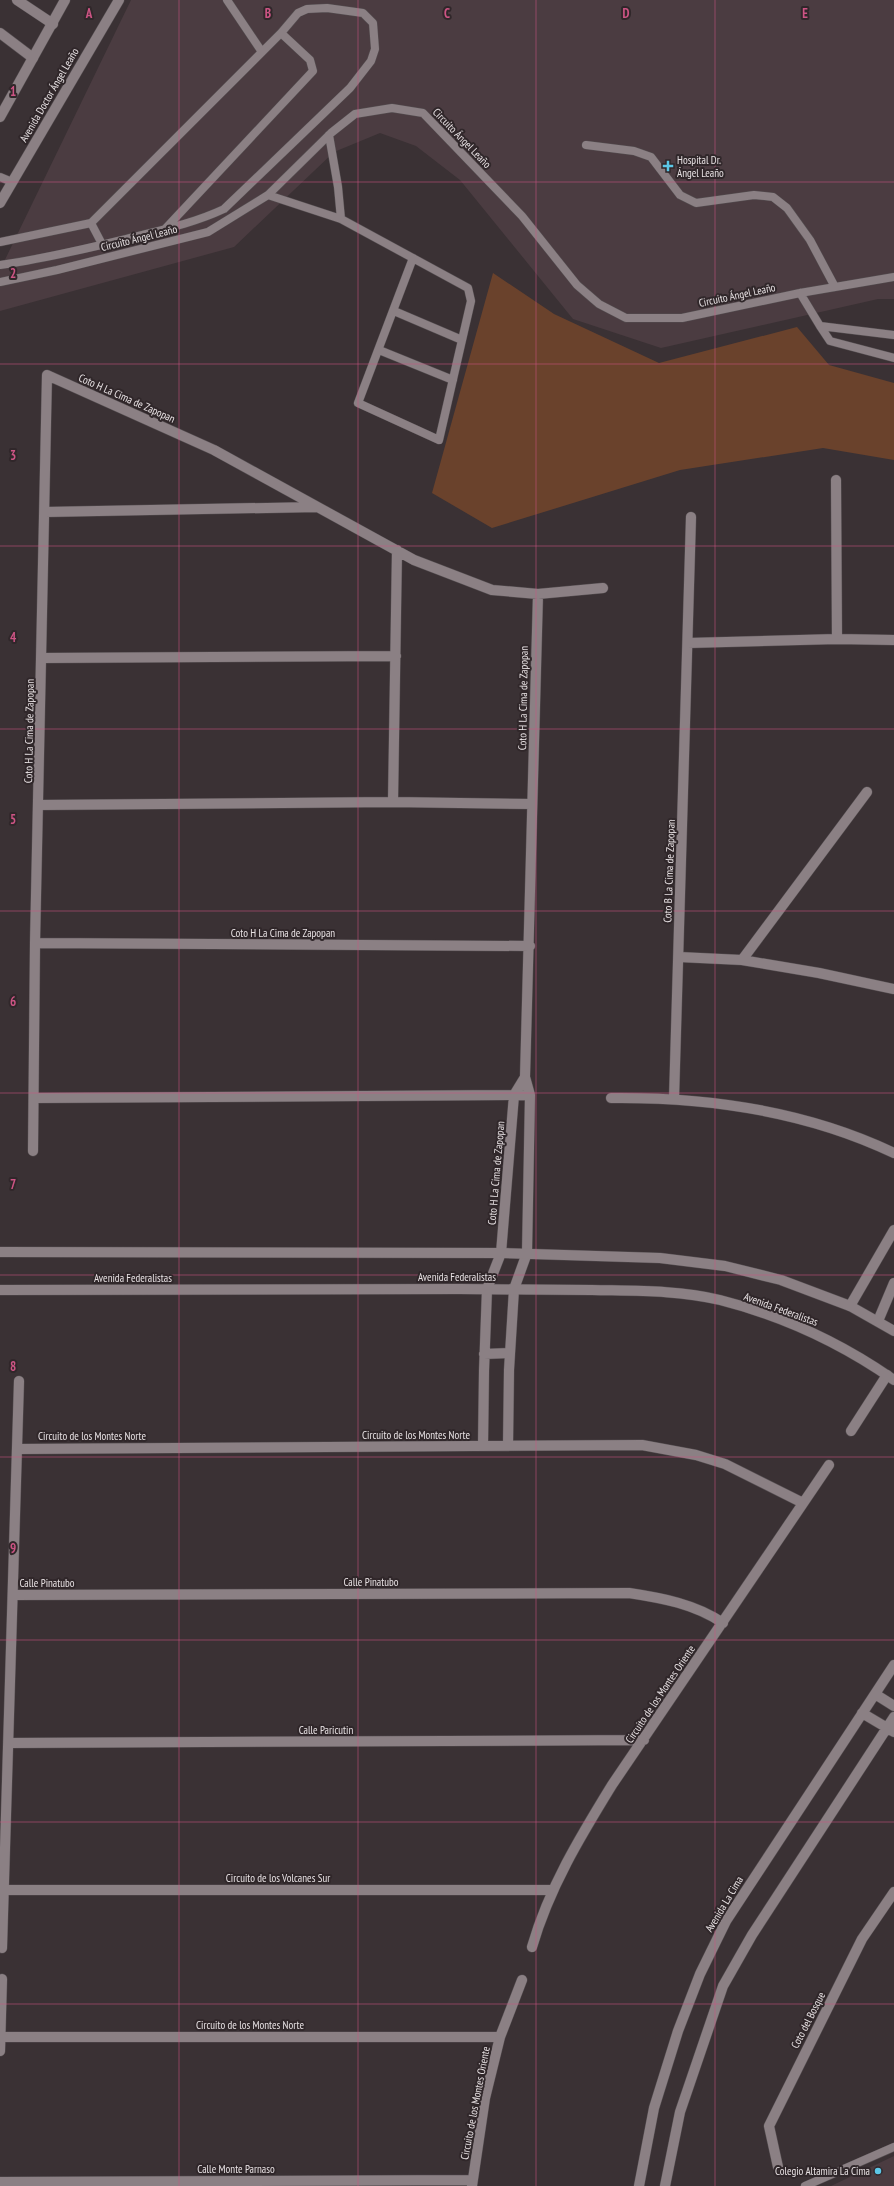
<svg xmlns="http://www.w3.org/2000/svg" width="894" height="2186" font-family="'PT Sans Narrow',sans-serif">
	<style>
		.built { fill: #4b3c41 }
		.green { fill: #6a422c }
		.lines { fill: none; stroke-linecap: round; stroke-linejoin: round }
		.lane-casing { stroke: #544d50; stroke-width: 9 }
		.street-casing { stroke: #544d50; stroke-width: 11 }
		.secondary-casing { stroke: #544d50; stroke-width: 11 }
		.lane { stroke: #8b8084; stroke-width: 8 }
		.street { stroke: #8b8084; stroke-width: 10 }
		.secondary { stroke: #8b8084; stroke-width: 10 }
		.grid { fill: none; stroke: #cd5484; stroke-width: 1; stroke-opacity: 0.55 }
		.poi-dot { fill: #5cc7e7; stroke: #30272a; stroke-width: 1.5 }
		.labels { text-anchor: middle; stroke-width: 4; stroke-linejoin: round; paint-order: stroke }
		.street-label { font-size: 11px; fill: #e7e1e3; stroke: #30272a }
		.poi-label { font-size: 11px; fill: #e7e1e3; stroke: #30272a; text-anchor: start }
		.grid-label { font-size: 13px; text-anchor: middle; font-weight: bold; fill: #cd5484; stroke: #30272a; stroke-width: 4; stroke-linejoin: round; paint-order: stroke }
	</style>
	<rect width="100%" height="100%" fill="#3a3134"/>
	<path class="built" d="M131 0H894V299H878L661 348 573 319 460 180 416 146 380 133 334 152 234 247 0 311V270Z
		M894 2156V2186H831Z"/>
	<path class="green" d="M493 273 554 314 659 363 797 327 829 365 894 383V460L823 448 680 470 492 528 432 493Z"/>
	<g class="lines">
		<defs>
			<path id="lane" d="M227 0 262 52
				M329 135 338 187 341 219
				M586 145 634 151 651 157 680 195 696 203 754 195 773 197 787 208 810 240 835 287
				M0 177 12 182
				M268 195 341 219 468 288 471 301 439 440 358 403 413 258
				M91 223 102 244
				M0 242 91 223 281 33 310 60 313 71 165 229
				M0 265C42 259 81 250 122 240 157 231 192 224 224 209L350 88 371 61 375 49 373 23 363 13 327 8 307 9 298 13 281 33
				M0 282 57 270 208 232 268 195 331 133 355 114 392 108 423 113 522 216 577 285 599 304 626 318H682L800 293 894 277
				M800 293 820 326 894 335
				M394 311 462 340
				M820 326 830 341 894 358
				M379 350 453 380
				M805 2186 894 2147"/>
			<path id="street" d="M17 0 53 24
				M0 33 33 58
				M836 480 837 639
				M45 512 317 507
				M688 643 837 639 894 640
				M42 658 396 656
				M393 802 397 550
				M39 805 393 802 532 804
				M35 943 530 946
				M679 957 742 960 819 973 894 989
				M742 960 867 792
				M34 1098 530 1095
				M611 1098C707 1097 806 1111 894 1153
				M674 1099 691 517
				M33 1151 35 943 47 375 214 450 414 560 492 590 538 594 603 588
				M850 1306 894 1230
				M878 1321 894 1283
				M484 1354 510 1353
				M851 1431 887 1375
				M483 1446 484 1371 487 1289 501 1253 514 1095 525 1077
				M508 1446 509 1370 514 1289 527 1253 530 1095 525 1077 538 594
				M17 1449 642 1445 696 1455 725 1464 803 1503
				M13 1595 629 1593C662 1598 695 1604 723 1623
				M875 1694 894 1706
				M862 1713 894 1732
				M9 1743 644 1740
				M4 1890H553
				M532 1947C549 1888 580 1837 612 1785L829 1465
				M2 1948 19 1381
				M0 2037H500
				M0 2051 2 1979
				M778 2167 769 2126 862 1939 894 1892
				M0 2182 472 2180
				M472 2186 485 2098 500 2037 522 1980
				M639 2186 654 2108 678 2031 700 1974 726 1921 894 1665
				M665 2186 680 2112 723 1986 752 1935 894 1717"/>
			<path id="secondary" d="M0 117 65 0
				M0 203 119 0
				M0 1252 501 1253 660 1258 725 1266 781 1280 850 1306 894 1331
				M0 1290C153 1290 306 1290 459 1289 503 1289 548 1290 592 1290 635 1291 678 1290 720 1300 783 1316 841 1343 894 1380"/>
		</defs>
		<use href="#lane" class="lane-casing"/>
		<use href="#street" class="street-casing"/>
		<use href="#secondary" class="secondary-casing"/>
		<use href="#lane" class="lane"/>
		<use href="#street" class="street"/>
		<use href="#secondary" class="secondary"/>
	</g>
	<path class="grid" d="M179 0V2186M358 0V2186M536 0V2186M715 0V2186M0 182H894M0 364H894M0 546H894M0 729H894M0 911H894M0 1093H894M0 1275H894M0 1457H894M0 1640H894M0 1822H894M0 2004H894"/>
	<g class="poi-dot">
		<path d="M666 160h4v4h4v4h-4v4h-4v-4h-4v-4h4z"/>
		<circle cx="878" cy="2171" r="4"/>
	</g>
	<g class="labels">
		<g class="street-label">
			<text transform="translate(49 95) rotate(-60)" y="4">Avenida Doctor Ángel Leaño</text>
			<text transform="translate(462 138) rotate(46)" y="4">Circuito Ángel Leaño</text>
			<text transform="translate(139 238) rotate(-14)" y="4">Circuito Ángel Leaño</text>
			<text transform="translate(737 295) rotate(-12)" y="4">Circuito Ángel Leaño</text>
			<text transform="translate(127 398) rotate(24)" y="4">Coto H La Cima de Zapopan</text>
			<text transform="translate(523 698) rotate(-89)" y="4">Coto H La Cima de Zapopan</text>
			<text transform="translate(29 731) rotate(-89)" y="4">Coto H La Cima de Zapopan</text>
			<text transform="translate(669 871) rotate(-88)" y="4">Coto B La Cima de Zapopan</text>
			<text x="283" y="937">Coto H La Cima de Zapopan</text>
			<text transform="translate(496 1173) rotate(-85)" y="4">Coto H La Cima de Zapopan</text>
			<text x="457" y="1281">Avenida Federalistas</text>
			<text x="133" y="1282">Avenida Federalistas</text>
			<text transform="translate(781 1309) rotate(20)" y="4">Avenida Federalistas</text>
			<text x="416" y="1439">Circuito de los Montes Norte</text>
			<text x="92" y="1440">Circuito de los Montes Norte</text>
			<text x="371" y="1586">Calle Pinatubo</text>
			<text x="47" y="1587">Calle Pinatubo</text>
			<text transform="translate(660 1694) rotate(-56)" y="4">Circuito de los Montes Oriente</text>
			<text x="326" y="1734">Calle Paricutin</text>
			<text x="278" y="1882">Circuito de los Volcanes Sur</text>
			<text transform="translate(724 1904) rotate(-59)" y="4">Avenida La Cima</text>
			<text transform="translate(808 2020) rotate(-63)" y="4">Coto del Bosque</text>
			<text x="250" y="2029">Circuito de los Montes Norte</text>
			<text transform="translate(475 2103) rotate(-79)" y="4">Circuito de los Montes Oriente</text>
			<text x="236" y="2173">Calle Monte Parnaso</text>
		</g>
		<g class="poi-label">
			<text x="677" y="164">Hospital Dr.<tspan x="677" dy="13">Ángel Leaño</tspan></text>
			<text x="870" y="2175" text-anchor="end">Colegio Altamira La Cima</text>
		</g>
	</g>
	<g class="grid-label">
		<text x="89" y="18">A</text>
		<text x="268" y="18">B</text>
		<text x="447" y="18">C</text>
		<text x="626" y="18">D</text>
		<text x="805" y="18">E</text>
		<text x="13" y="96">1</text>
		<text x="13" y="278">2</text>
		<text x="13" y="460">3</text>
		<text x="13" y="642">4</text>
		<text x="13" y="824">5</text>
		<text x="13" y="1006">6</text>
		<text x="13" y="1189">7</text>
		<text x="13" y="1371">8</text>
		<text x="13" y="1553">9</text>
	</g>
</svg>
